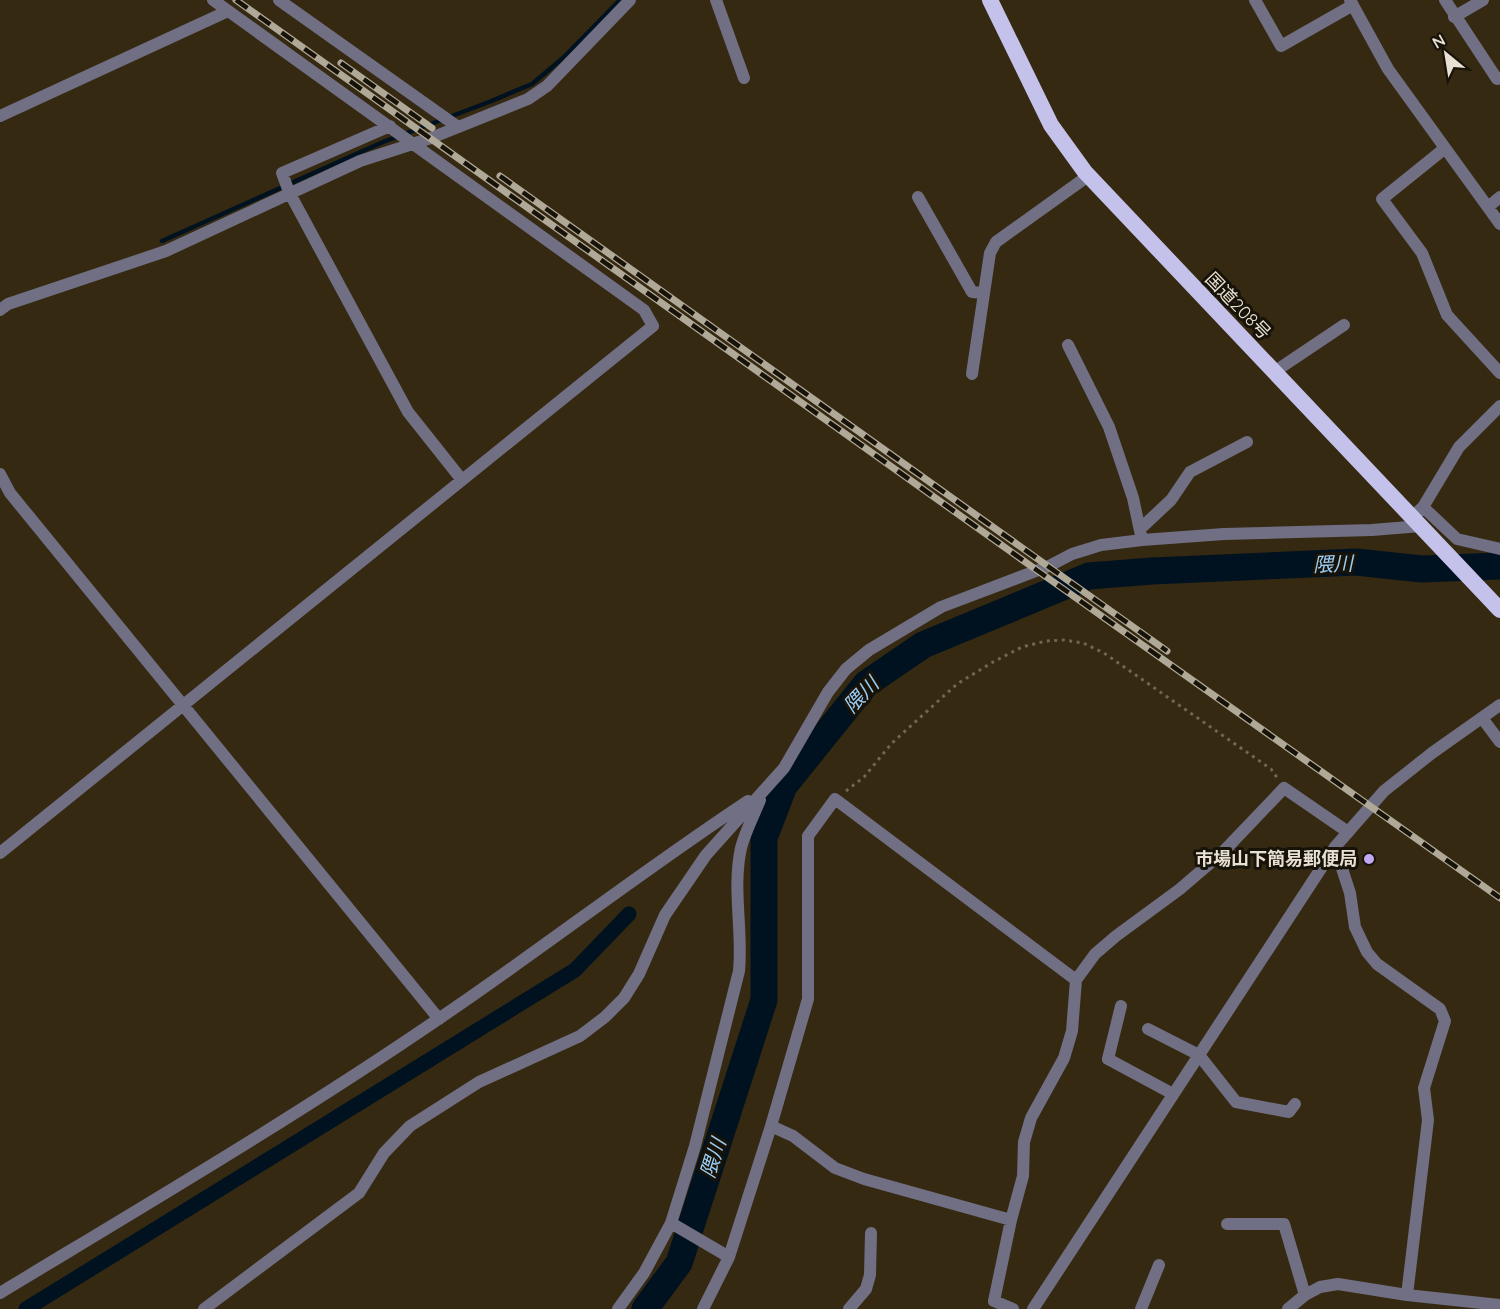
<svg xmlns="http://www.w3.org/2000/svg" width="1500" height="1309" font-family="Quicksand,'Noto Sans JP',sans-serif">
	<style>
		.lines { fill: none; stroke-linecap: round; stroke-linejoin: round }
		.stream { stroke: #001220; stroke-width: 4.5 }
		.canal { stroke: #001220; stroke-width: 15 }
		.river { stroke: #001220; stroke-width: 27 }
		.path { stroke: #706652; stroke-width: 3; stroke-dasharray: 3 4.5; stroke-linecap: butt }
		.minor { stroke: #706f83; stroke-width: 12 }
		.tertiary { stroke: #706f83; stroke-width: 12 }
		.trunk { stroke: #c4c2ea; stroke-width: 16 }
		.rail-casing { stroke: #b1a998; stroke-width: 7 }
		.rail { stroke: #181309; stroke-width: 4.5; stroke-dasharray: 14; stroke-linecap: butt }
		.poi-dot { fill: #c1a8f3; stroke: #181309; stroke-width: 2 }
		.labels { text-anchor: middle; stroke-width: 6; stroke-linejoin: round; paint-order: stroke }
		.street-label { font-size: 18px; fill: #e8e1d3; stroke: #181309 }
		.poi-label { font-size: 18px; font-weight: bold; fill: #e8e1d3; stroke: #181309; text-anchor: end }
		.water-label { font-size: 20px; font-style: italic; fill: #9acef6; stroke: #181309 }
	</style>
	<rect width="100%" height="100%" fill="#352912"/>
	<g class="lines">
		<path class="stream" d="M162 241 383 142 489 102 532 84 563 58 619 1"/>
		<path class="canal" d="M26 1309 575 970 629 914"/>
		<path class="river" d="M645 1309 679 1263 764 1000V838L784 786 866 684 923 645 1089 576 1152 571 1356 562 1422 569 1500 566"/>
		<path class="path" d="M846 791 864 777 892 743 957 684 993 662 1022 647 1046 641 1064 640 1083 643 1104 653 1271 769 1278 779"/>
		<path class="minor" d="M279 0 458 127
			M716 0 744 78
			M1255 0 1281 46 1353 5
			M1350 0 1388 69 1500 224
			M1445 0 1497 79 1500 78
			M1454 17 1483 0
			M0 116 228 11
			M390 126 282 173 289 192 408 412 462 480
			M1444 149 1382 199 1422 253 1447 315 1500 373
			M918 197 972 292 984 293
			M1488 207 1500 197
			M0 310 8 304 166 251 360 161 431 138 528 99 547 86 630 0
			M1068 345 1109 427 1133 498 1142 540
			M1274 372 1344 325
			M972 374 990 253 996 242 1088 176
			M0 474 10 493 439 1019
			M1423 507 1457 539 1500 549
			M1412 517 1423 507 1459 447 1500 406
			M1140 529 1171 500 1190 472 1247 442
			M1482 718 1500 742
			M1335 847 1350 893 1355 927 1367 952 1377 964 1440 1009 1445 1021 1424 1088 1428 1120 1407 1295
			M0 853 653 326 644 310 213 0
			M1121 1006 1108 1059 1173 1094
			M1148 1029 1199 1055 1236 1102 1289 1112 1295 1104
			M771 1126 793 1136 835 1168 864 1179 1011 1220
			M671 1223 729 1257
			M1227 1224H1284L1305 1295
			M0 1293C147 1204 295 1117 437 1020 542 949 642 871 748 801
			M204 1309 359 1193 384 1153 410 1126 479 1082 580 1036 605 1017 624 998 639 974 665 915 706 855 784 768 828 692 846 669 869 650 941 607 1049 566 1072 554 1101 545 1142 540 1224 534 1372 530 1421 526
			M618 1309 644 1273 671 1223 695 1146 739 971C743 930 732 889 741 848 745 832 754 815 760 800
			M703 1309 729 1257 771 1126 808 999V836L835 799 1076 980
			M849 1309 866 1289 870 1275 871 1233
			M1013 1309 994 1301 1011 1220 1023 1176 1024 1142 1031 1118 1064 1058 1072 1031 1076 980 1095 954 1116 936 1180 889 1223 852 1284 788 1348 832
			M1141 1309 1159 1265
			M1288 1309 1305 1295 1320 1287 1338 1284 1407 1295 1500 1305"/>
		<path class="tertiary" d="M1033 1309 1335 847 1384 791 1432 753 1500 705"/>
		<path class="trunk" d="M990 0 1051 125 1085 172 1500 610"/>
		<defs>
			<path id="rail" d="M236 0 1038 571 1500 898
				M341 63 432 128
				M500 176 1167 651"/>
		</defs>
		<use href="#rail" class="rail-casing"/>
		<use href="#rail" class="rail"/>
	</g>
	<circle class="poi-dot" cx="1369" cy="859" r="6"/>
	<g class="labels">
		<g class="street-label">
			<text transform="translate(1238 306) rotate(46)" y="6">国道208号</text>
		</g>
		<g class="poi-label">
			<text x="1357" y="865">市場山下簡易郵便局</text>
		</g>
		<g class="water-label">
			<text transform="translate(1333 564) rotate(-2)" y="7">隈川</text>
			<text transform="translate(861 695) rotate(-46)" y="7">隈川</text>
			<text transform="translate(713 1158) rotate(-72)" y="7">隈川</text>
		</g>
	</g>
	<g transform="translate(1446 54) rotate(330)" stroke="#181309" stroke-width="4.5" paint-order="stroke">
	<path d="M0-4.5L10 22L0 15L-10 22Z" fill="#e8e1d3"/>
	<text y="-9" font-size="16" font-weight="bold" text-anchor="middle" fill="#e8e1d3">N</text>
	</g>
</svg>
